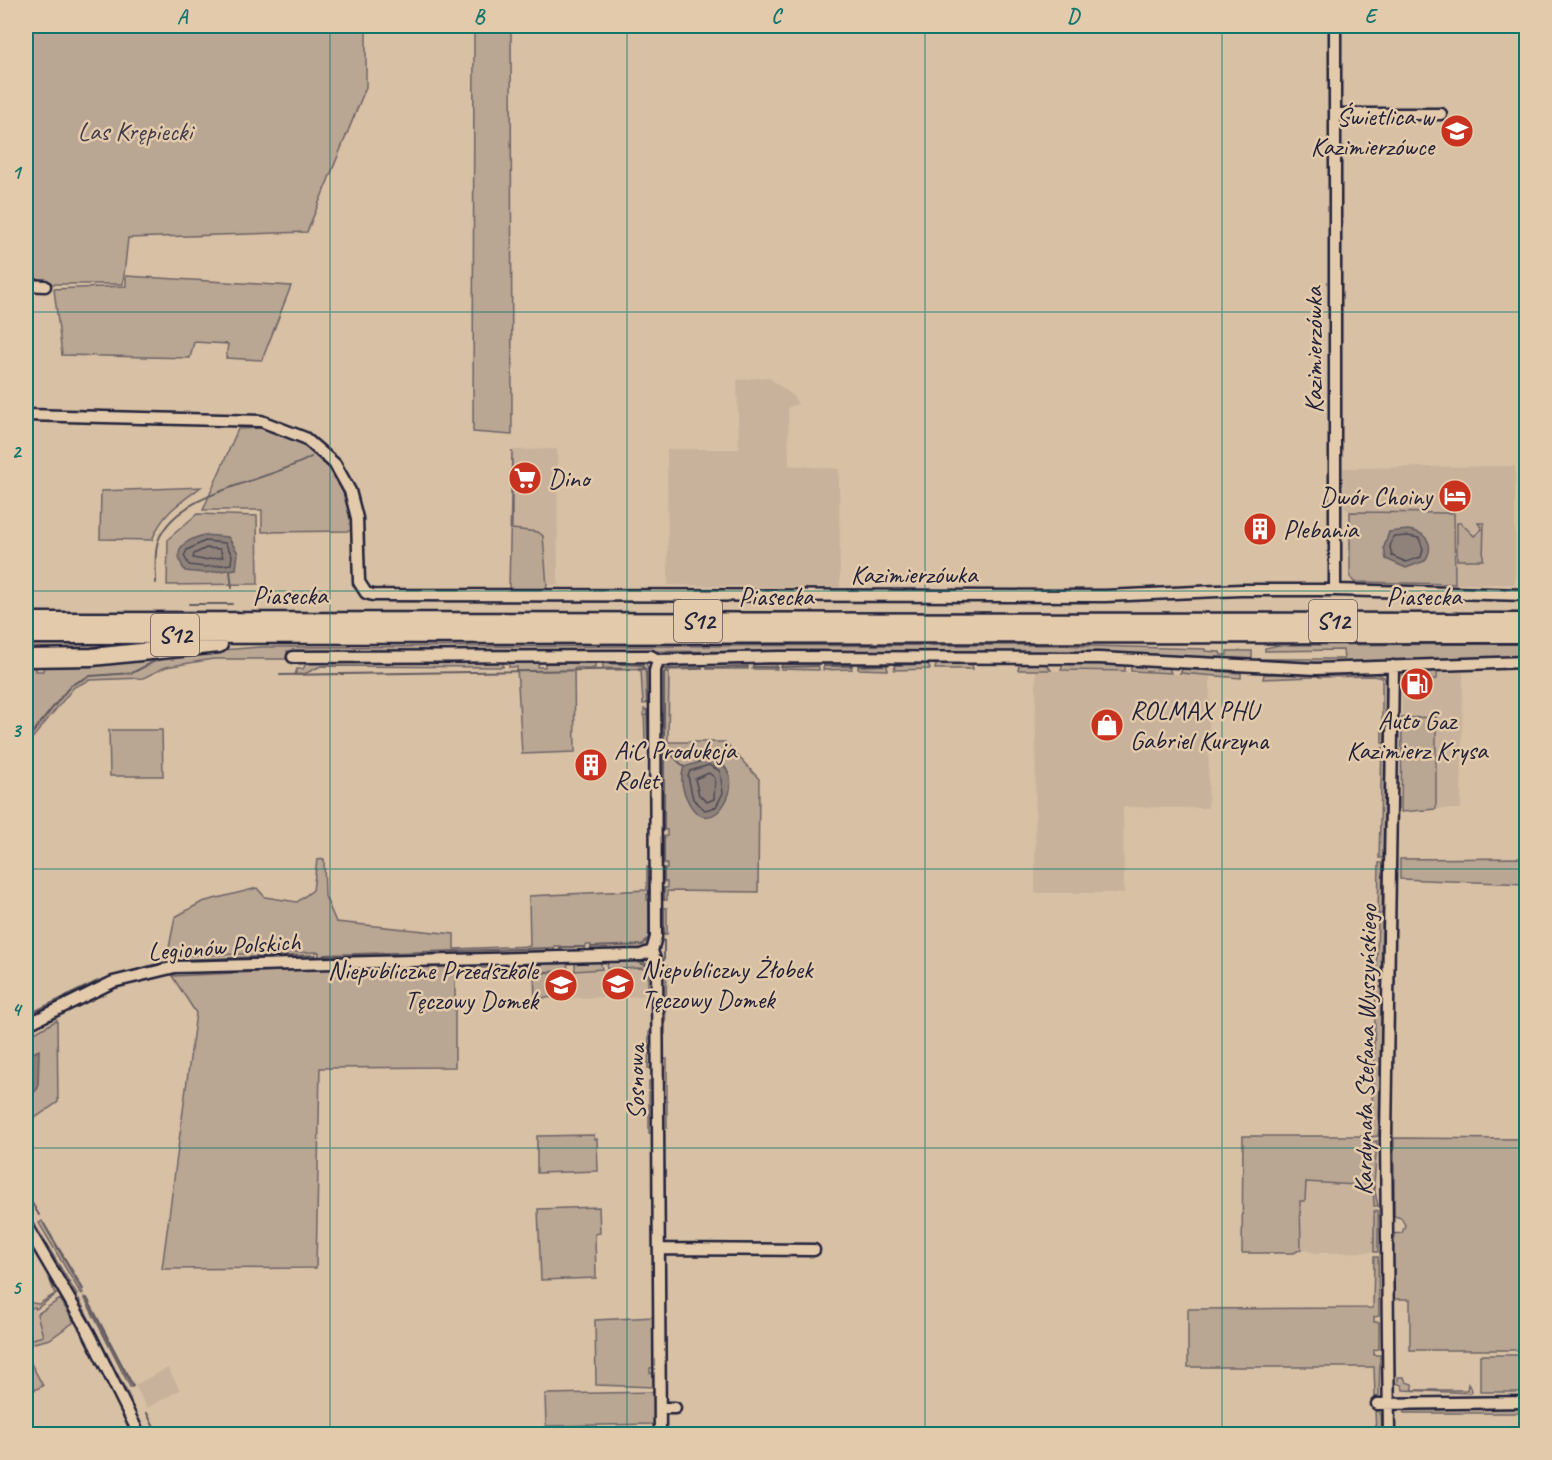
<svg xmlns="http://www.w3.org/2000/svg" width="1552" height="1460" font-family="Caveat,sans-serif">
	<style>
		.built { fill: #c8b29b }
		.green { fill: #b9a693; stroke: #6e6467; stroke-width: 1.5 }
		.water { fill: #8f827a; stroke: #635c61; stroke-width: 1.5 }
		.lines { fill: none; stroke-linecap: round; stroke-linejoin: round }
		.shore { stroke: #4e4854; stroke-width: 1.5 }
		.stream { stroke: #635c61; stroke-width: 2 }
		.minor-casing { stroke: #22223b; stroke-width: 15 }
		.highway-casing { stroke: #22223b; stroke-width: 21 }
		.minor { stroke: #e3caab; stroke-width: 10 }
		.highway { stroke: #e3caab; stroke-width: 16 }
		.grid { fill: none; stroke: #0f766e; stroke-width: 1.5; stroke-opacity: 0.55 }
		.labels { text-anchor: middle; stroke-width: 5; stroke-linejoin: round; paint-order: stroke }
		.shield { fill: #e3caab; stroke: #5c545d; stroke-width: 1.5 }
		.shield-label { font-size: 24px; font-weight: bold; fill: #22223b }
		.poi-label { font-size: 26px; fill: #22223b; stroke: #e3caab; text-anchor: start }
		.park-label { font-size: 26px; fill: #403c4d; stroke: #e3caab }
		.street-label { font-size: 26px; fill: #22223b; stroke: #e3caab }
		.neatline { fill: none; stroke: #0f766e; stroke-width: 2 }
		.grid-label { font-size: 20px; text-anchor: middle; font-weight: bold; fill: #0f766e }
	</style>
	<rect width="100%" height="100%" fill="#d7c0a4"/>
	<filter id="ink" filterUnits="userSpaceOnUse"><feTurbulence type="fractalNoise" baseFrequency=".0167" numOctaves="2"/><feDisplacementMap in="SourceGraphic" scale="12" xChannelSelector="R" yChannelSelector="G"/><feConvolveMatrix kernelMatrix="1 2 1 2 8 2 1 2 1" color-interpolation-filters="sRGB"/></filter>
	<g filter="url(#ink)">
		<path class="built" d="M768 377 792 395 798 404 788 407 789 465 839 469 840 588 668 585 667 449H739L737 380Z
			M557 449 558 585 509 584 512 450Z
			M1515 466V584H1455L1454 513 1350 512 1345 508 1343 468Z
			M26 538H29L32 581H26Z
			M1036 670 1210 675 1208 808 1123 807 1124 893H1035Z
			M1463 672 1461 809H1436V718H1402V675L1418 680 1437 679 1436 673Z
			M642 968 648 974V996L534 999 532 972Z
			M1305 1182 1374 1186V1252L1315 1253 1301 1249 1300 1201 1305 1200Z
			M35 1306 43 1336 29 1340 26 1309Z
			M168 1368 180 1390 147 1408 135 1385Z"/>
		<path class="green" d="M26 26H366V87L307 232 128 238 123 284H26Z
			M474 26H511L512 435 473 432Z
			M126 276 291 286 262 360 226 358 228 344 194 342 190 358 62 355 54 289 126 286Z
			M266 428C278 434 293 438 304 445 333 463 350 498 352 531L262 532V510H203L238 429Z
			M512 450V529L538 532 543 536 547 586 540 592 511 591 509 589Z
			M201 487C179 503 162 514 152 540L100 539 101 491Z
			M1350 512 1454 513 1455 584 1354 582 1350 577Z
			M197 514 257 516 258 584 167 585 168 539Z
			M1457 523H1461L1474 536 1482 529 1478 523H1484L1483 560H1457Z
			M150 642V646L26 653V643Z
			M1526 644V657L1316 664 1258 662V659H1344L1343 650 1265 651V648L1279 645Z
			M1054 645 1205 649V651L1220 652 1221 655H1227V651H1252V662L1167 655 1088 652 287 651 286 659H213L166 667 143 678 90 680 74 687 26 746V665L36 664V671H43L44 664 260 647Z
			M503 659V667L321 666 302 675H295L297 669H303L307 662Z
			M509 659H539L538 667H545V659H595V668H574L575 752 522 754 517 667H509Z
			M603 659 645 662 650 671 651 703 643 704 641 671 636 669 603 668Z
			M754 661H776L777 669H752Z
			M783 661H818L819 670 781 669Z
			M825 661H850L852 669 823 670Z
			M860 661H885L888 670 858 669Z
			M896 661H927L930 669 894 670Z
			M937 661H971L973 669H935Z
			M1020 661 1045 662 1051 670H1018Z
			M702 662V669L669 670 668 742H725L759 779 758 892 667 891V900H661V888H667V882L661 881V869H667V864H660L661 837 667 836V830L661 829 660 672 666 664Z
			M707 662H746L748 669H707Z
			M1063 664 1125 665V671L1061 670Z
			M1131 666 1169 668 1171 673 1131 671Z
			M1183 669 1241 673V678L1180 673Z
			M1437 670V679L1418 680 1402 675 1408 672Z
			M1375 673 1384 677 1386 682 1385 743H1382V678L1373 676 1319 677V675Z
			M1264 674 1313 675V677L1263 679Z
			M644 709 651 711V741H645Z
			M1436 717V809L1401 812 1402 718Z
			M109 730H162L163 776H110Z
			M1382 748H1385L1383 858H1379Z
			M1526 858V884L1400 879V859Z
			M324 859 325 896 336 922 454 934V949L530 946 529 896 647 890V867H651V894H647V900H652L651 936 646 947 633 950 591 951V945H585L584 952H560V946H554V952L453 954 451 969H455V1067L320 1068 316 1268 162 1269 196 1013 172 976 318 969 319 952 173 956 169 948 175 917 202 902 257 888 265 897 297 902 313 890 317 860Z
			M1379 863H1383L1382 914H1378Z
			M661 908H667V934H661Z
			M1378 919H1382L1381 982H1376Z
			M600 960 602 969 575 971V961Z
			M608 960H641L651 967 653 988 648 990V974L642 968 607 969Z
			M566 961 569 971 532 972 530 966 457 969V963Z
			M661 966H667L665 1034H663V1014L661 1013Z
			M559 972 560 982H565L566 997 535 998 534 973Z
			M1376 987H1382L1379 1127 1378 1136 1371 1137V1142L1377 1141 1374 1186 1378 1206H1374L1373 1186 1306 1182 1305 1201H1300L1301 1249 1294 1253H1242L1243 1136H1371Z
			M57 1020 58 1102 26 1124V1038Z
			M653 1031V1068H648L649 1032Z
			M664 1059H667V1128H664Z
			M649 1081H653V1133H649Z
			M594 1135V1139H597L598 1171 537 1173V1136Z
			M1394 1138 1526 1139V1350H1410V1299H1392L1393 1234 1402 1233 1405 1225 1401 1218 1394 1216Z
			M599 1207 600 1233 595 1234 596 1278 541 1280 538 1209Z
			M1374 1211H1378V1252H1374Z
			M42 1221 83 1293 81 1294 39 1223Z
			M35 1225 77 1295H73L34 1229Z
			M1374 1257H1378L1379 1316 1374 1317V1322H1379V1349L1374 1350V1355H1380L1379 1397H1375L1374 1367H1188V1309L1373 1308Z
			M50 1281 59 1289 58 1293 36 1309 35 1307 26 1309V1302L39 1304 55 1294Z
			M84 1297H85L132 1387H130Z
			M60 1299 74 1322 50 1339 26 1345V1328L29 1340 43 1336 37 1314Z
			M79 1299 130 1398 126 1397 77 1303Z
			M655 1317V1368H650V1373H655V1387L596 1385 595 1320Z
			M26 1354 43 1386 26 1394Z
			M1480 1355H1526V1392H1480Z
			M1398 1377H1404L1406 1382 1412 1384 1413 1390H1467L1468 1384 1472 1390 1471 1393 1403 1390 1402 1385 1398 1384Z
			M655 1392V1424L546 1426 545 1394Z
			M1526 1405V1413H1404L1403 1407Z
			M1375 1410 1381 1414 1382 1434H1376Z"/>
		<path class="water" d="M1408 530C1425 532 1436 543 1425 561L1406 568 1386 559 1384 547 1389 532Z
			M204 535 228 537 238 553 236 569 205 573 185 571C171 549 183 541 204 535Z
			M709 759C758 768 711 852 687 799 682 789 680 778 684 767Z
			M39 1050 38 1088 26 1101V1057Z"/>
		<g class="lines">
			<path class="shore" d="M1408 536 1419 538 1423 549 1421 557 1406 562 1392 556 1390 547 1393 537Z
				M205 541 225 543 232 555 231 564 205 567 189 565 184 556 187 550Z
				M206 548 220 549 223 557 204 560 193 558 194 554Z
				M709 765 720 771 723 793 716 807 705 810 693 799 688 776 690 771Z
				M709 773 715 778 714 799 707 802 699 795 695 779Z"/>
			<path class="stream" d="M230 571 232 588
				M156 583C156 569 154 554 158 541 177 490 268 482 311 457
				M189 604H232
				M320 662H503
				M509 662H538
				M545 663H595
				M603 663 642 665 646 672 647 703
				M824 663 852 664
				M935 663H972
				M982 663H1013
				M1018 663H1030
				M707 664H746
				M754 664H776
				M782 664 818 663
				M858 664 885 663
				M894 665 929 664
				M824 666H852
				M858 666 888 665
				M753 667H777
				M781 667 818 666
				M707 668 748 667
				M663 669 702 668
				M280 675 648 669
				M647 710 648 741
				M26 741 71 685 90 676 132 673 157 660
				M649 747V769
				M664 748V830
				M684 767 664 747V673L672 665 693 664
				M649 777 650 788
				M650 812V796
				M650 819V838
				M664 837V863
				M650 860V846
				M664 881V869
				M649 894 650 868
				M664 900V888
				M664 908V934
				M560 947H584
				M591 947 643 945 649 937V900
				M324 955 554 948
				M170 960 316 955
				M664 960V940
				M607 961H636L649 967 651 977
				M575 962H601
				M457 965 568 963
				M397 967 449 966
				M169 974 184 972
				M664 974V967
				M102 993 131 983
				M27 1015 98 981 163 962
				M26 1031 33 1027
				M26 1193 39 1215
				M44 1224 83 1289
				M87 1298 133 1386
				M147 1413 157 1434"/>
			<defs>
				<path id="minor" d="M1335 26V590
					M1335 114H1441
					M26 285 45 286
					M26 415 261 421 305 438 335 464 350 491 357 518 359 582 366 593 373 595 1105 596 1241 590H1335L1526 595
					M293 657 651 656 658 660 780 657 1099 658 1316 669 1526 662
					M652 951 657 965 660 1434
					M652 951 656 937 655 671 658 660
					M26 1025 113 982 175 967 641 955 652 951
					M26 1225 89 1333 139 1434
					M659 1249 814 1250
					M1377 1404 1526 1402
					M660 1408H675
					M1389 1434 1386 1139 1393 666"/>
				<path id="highway" d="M26 621 1526 622
					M26 635 1526 634
					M26 658 92 657 219 644"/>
			</defs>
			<use href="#minor" class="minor-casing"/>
			<use href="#highway" class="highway-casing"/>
			<use href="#minor" class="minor"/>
			<use href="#highway" class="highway"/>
		</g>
	</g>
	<path class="grid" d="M330 26V1434M627 26V1434M925 26V1434M1222 26V1434M26 312H1526M26 591H1526M26 869H1526M26 1148H1526"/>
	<defs>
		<symbol id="school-disc" viewBox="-11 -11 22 22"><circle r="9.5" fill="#c8321e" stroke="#e3caab"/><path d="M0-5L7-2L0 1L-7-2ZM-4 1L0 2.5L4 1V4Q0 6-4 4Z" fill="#fff"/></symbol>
		<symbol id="supermarket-disc" viewBox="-11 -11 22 22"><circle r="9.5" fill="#c8321e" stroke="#e3caab"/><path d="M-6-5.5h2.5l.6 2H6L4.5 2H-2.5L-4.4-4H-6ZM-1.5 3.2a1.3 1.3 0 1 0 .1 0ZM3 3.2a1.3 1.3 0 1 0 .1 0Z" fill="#fff"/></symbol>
		<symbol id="hotel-disc" viewBox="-11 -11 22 22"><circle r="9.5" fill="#c8321e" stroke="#e3caab"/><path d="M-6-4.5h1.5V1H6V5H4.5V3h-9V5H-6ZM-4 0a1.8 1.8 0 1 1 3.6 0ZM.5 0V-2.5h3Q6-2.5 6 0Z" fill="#fff"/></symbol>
		<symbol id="building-disc" viewBox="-11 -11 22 22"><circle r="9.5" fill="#c8321e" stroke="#e3caab"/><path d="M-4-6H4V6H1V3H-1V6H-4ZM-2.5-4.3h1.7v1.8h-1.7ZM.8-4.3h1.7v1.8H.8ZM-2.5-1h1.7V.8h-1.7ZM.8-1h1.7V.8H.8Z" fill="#fff"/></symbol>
		<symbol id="fuel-disc" viewBox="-11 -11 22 22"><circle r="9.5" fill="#c8321e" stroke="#e3caab"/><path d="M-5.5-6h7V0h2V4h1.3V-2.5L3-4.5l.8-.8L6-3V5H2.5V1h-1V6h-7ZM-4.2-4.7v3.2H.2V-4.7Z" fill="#fff"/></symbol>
		<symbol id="shop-disc" viewBox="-11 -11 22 22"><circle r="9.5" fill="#c8321e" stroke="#e3caab"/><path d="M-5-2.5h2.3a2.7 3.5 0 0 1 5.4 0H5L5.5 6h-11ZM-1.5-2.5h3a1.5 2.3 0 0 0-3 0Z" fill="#fff"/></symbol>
	</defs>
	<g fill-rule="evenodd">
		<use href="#school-disc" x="1438" y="112" width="38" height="38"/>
		<use href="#supermarket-disc" x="506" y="459" width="38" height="38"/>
		<use href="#hotel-disc" x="1436" y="477" width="38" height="38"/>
		<use href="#building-disc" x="1241" y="510" width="38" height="38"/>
		<use href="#fuel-disc" x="1398" y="665" width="38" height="38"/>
		<use href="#shop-disc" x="1088" y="706" width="38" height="38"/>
		<use href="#building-disc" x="572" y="746" width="38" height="38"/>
		<use href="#school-disc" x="599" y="965" width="38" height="38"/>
		<use href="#school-disc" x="542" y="966" width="38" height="38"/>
	</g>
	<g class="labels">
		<g class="shield">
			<rect x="674" y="600" width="48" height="42" rx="4.5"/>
			<rect x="1309" y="600" width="48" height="42" rx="4.5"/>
			<rect x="151" y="614" width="48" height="42" rx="4.5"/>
		</g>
		<g class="shield-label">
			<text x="698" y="629">S12</text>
			<text x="1333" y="629">S12</text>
			<text x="175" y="643">S12</text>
		</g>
		<g class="poi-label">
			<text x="1434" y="125" text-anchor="end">Świetlica w<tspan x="1434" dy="30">Kazimierzówce</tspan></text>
			<text x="548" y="487">Dino</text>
			<text x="1432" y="505" text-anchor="end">Dwór Choiny</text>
			<text x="1283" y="538">Plebania</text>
			<text x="1130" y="719">ROLMAX PHU<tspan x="1130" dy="30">Gabriel Kurzyna</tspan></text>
			<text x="1417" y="729" text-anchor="middle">Auto Gaz<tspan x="1417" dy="30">Kazimierz Krysa</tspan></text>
			<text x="614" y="759">AiC Produkcja<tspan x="614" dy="30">Rolet</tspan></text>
			<text x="641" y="978">Niepubliczny Żłobek<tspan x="641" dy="30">Tęczowy Domek</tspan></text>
			<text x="538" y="979" text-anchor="end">Niepubliczne Przedszkole<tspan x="538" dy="30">Tęczowy Domek</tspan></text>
		</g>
		<g class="park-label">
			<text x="135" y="140">Las Krępiecki</text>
		</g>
		<g class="street-label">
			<text transform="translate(1313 350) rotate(-90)" y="9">Kazimierzówka</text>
			<text x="914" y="583">Kazimierzówka</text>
			<text x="290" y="604">Piasecka</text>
			<text x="776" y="605">Piasecka</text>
			<text x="1424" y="605">Piasecka</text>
			<text transform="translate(224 946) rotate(-4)" y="9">Legionów Polskich</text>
			<text transform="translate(1365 1050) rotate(-89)" y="9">Kardynała Stefana Wyszyńskiego</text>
			<text transform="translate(635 1082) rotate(-90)" y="9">Sosnowa</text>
		</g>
	</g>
	<rect width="1552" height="1460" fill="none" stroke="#e3caab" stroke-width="66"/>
	<rect x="33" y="33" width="1486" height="1394" class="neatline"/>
	<g class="grid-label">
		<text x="182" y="23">A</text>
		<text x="479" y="23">B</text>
		<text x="776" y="23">C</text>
		<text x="1073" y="23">D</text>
		<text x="1370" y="23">E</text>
		<text x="16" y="179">1</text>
		<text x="16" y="458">2</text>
		<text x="16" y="737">3</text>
		<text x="16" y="1016">4</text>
		<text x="16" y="1294">5</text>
	</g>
</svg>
